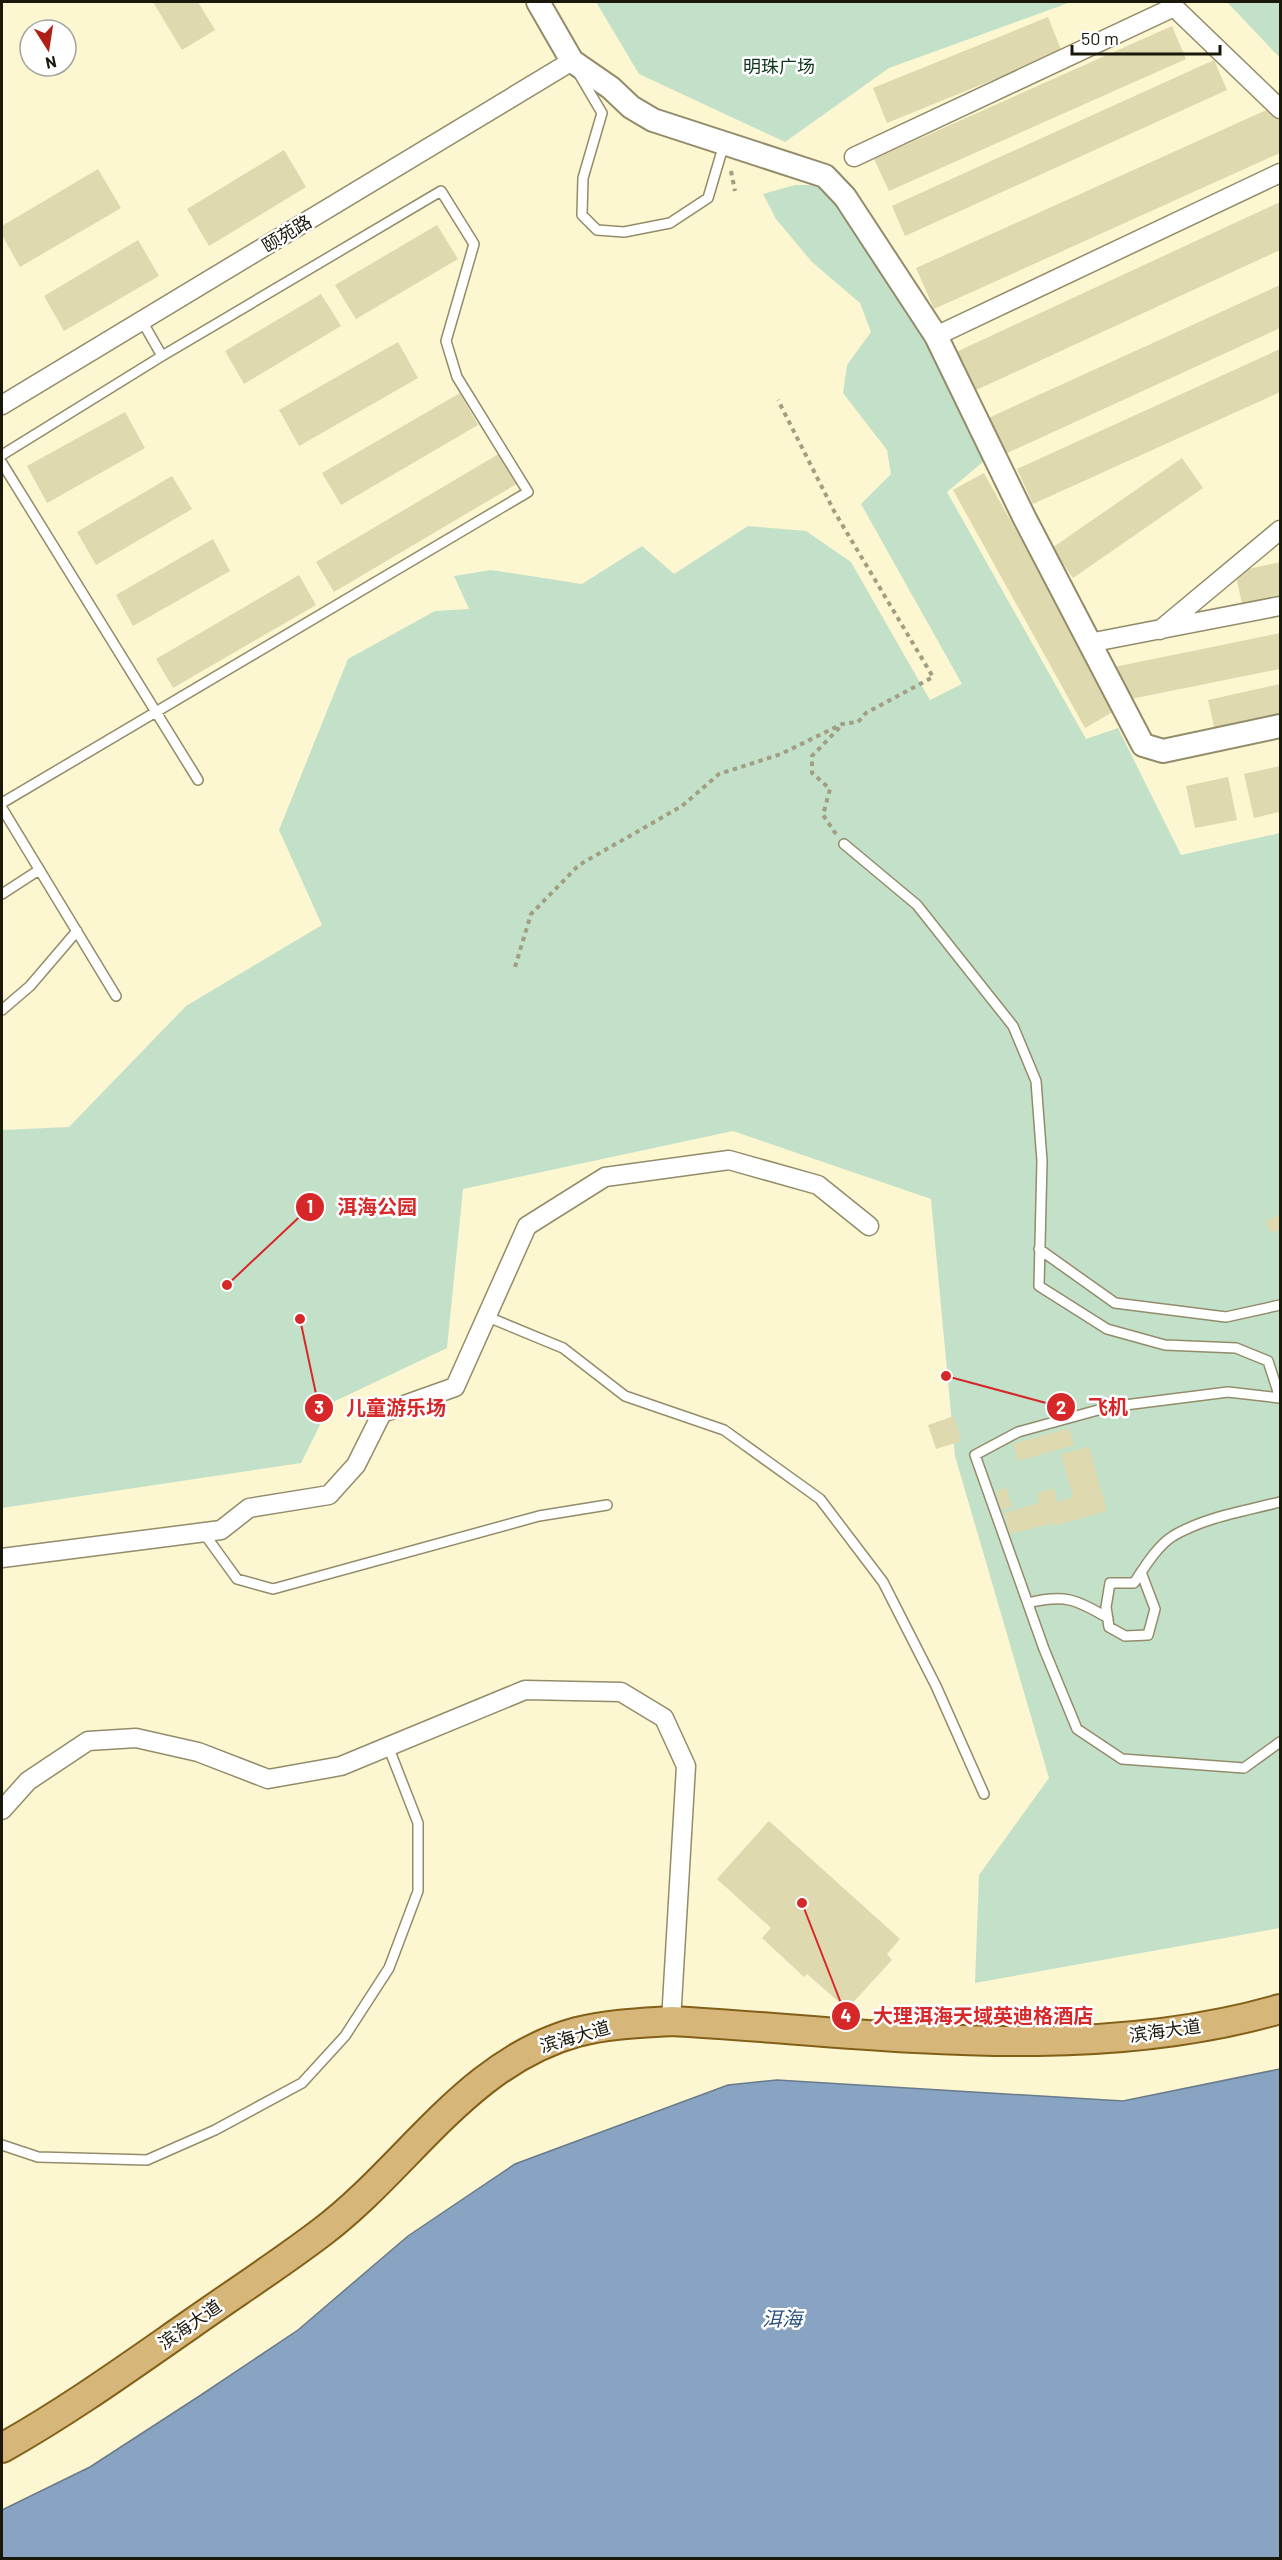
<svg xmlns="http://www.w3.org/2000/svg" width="1282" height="2560" font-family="Barlow,'Noto Sans SC',sans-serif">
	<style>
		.green { fill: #c3e1c9 }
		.water { fill: #89a4c2; stroke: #687a8b; stroke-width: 1.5 }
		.building { fill: #dfd9b0 }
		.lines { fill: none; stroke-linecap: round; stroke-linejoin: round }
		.service-casing { stroke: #928c6a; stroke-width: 12 }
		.minor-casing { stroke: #928c6a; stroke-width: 21 }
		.tertiary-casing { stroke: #928c6a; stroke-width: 26 }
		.primary-casing { stroke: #836018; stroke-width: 32 }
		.path { stroke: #a29e82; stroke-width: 4; stroke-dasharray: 4.5 4.5; stroke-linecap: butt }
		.service { stroke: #fff; stroke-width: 9 }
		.minor { stroke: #fff; stroke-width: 18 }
		.tertiary { stroke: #fff; stroke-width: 22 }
		.primary { stroke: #d6b679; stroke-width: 28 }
		.labels { text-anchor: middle; stroke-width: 5; stroke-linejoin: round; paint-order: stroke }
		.park-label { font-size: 18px; fill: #0d371c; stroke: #fff }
		.street-label { font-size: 18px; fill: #1a180a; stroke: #fff }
		.water-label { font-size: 20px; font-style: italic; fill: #2a537d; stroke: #fff }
		.leader { fill: none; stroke: #d62828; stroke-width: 2 }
		.callout-dot { fill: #d62828; stroke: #fff; stroke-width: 2 }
		.mark-label { font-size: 18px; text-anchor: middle; font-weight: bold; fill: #fff }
		.callout-label { font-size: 20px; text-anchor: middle; font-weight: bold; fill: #d62828; stroke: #fff; stroke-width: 5; stroke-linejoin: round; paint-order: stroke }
	</style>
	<rect width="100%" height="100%" fill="#fcf6d1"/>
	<path class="green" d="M596 2H1071L889 68 785 142 639 74Z
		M1227 2H1280V58Z
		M795 185H848L984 461 947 492 1086 739 1118 728 1181 855 1280 833V1928L975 1983 979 1875 1049 1778 955 1456 931 1199 733 1131 463 1189 447 1348 331 1403 301 1463 2 1508V1130L69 1127 186 1006 322 925 279 830 348 659 435 611 469 609 454 576 491 570 582 584 642 546 674 574 748 526 806 531 851 562 930 700 962 684 861 504 891 474 887 450 843 393 847 365 871 332 860 303 812 262 776 219 763 194Z"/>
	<path class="water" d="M1280 2069V2558H2V2510L90 2467 201 2395 298 2330 408 2236 515 2164 728 2085 777 2080 1123 2101Z"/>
	<path class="building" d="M153 2H198L215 30 182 50Z
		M1048 17 1062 52 887 123 873 88Z
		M1172 26 1186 59 889 191 874 159Z
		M1214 60 1227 90 905 236 892 206Z
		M1273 107 1280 122V153L934 309 916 268Z
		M284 150 306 187 209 246 187 209Z
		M98 169 121 208 20 267 2 235V226Z
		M1280 202V250L972 392 954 353Z
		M437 225 458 259 356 319 335 285Z
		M138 240 159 276 64 331 44 296Z
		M1280 285V328L1003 455 986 419Z
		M321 294 341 326 244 384 225 351Z
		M398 342 418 378 299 446 279 410Z
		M1280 349V392L1033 504 1017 469Z
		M460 393 478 425 341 505 322 473Z
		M125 412 145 448 47 503 27 466Z
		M502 452 520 482 334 592 316 562Z
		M1182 458 1203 488 1073 578 1052 548Z
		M984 473 1116 710 1085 728 953 490Z
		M172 476 192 509 96 565 77 532Z
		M213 539 230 571 133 626 116 595Z
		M1280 562V599L1243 608 1235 572Z
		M299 575 316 605 173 688 156 659Z
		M1280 633V669L1121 701 1114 667Z
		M1280 684V716L1215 731 1208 700Z
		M1280 766V812L1254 818 1244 774Z
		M1228 777 1237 820 1195 828 1186 786Z
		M1280 1214V1229L1271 1233 1265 1221Z
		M954 1416 961 1441 936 1449 928 1425Z
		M1069 1428 1074 1445 1018 1461 1013 1444Z
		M1089 1447 1107 1511 1054 1526 1053 1523 1010 1534 1004 1513 1039 1503 1037 1493 1054 1488 1057 1502 1073 1497 1061 1454Z
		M1006 1488 1012 1507 1001 1510 996 1491Z
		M769 1821 900 1939 887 1954 892 1960 847 2009 807 1974 804 1977 762 1938 771 1928 717 1879Z"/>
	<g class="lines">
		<defs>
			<path id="service" d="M579 74 602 113 583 178 582 215 597 230 624 232 670 223 708 198 724 144
				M142 321 162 356
				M2 455 162 356 441 191 474 244 446 341 457 377 528 492 2 803
				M2 463 198 780
				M2 808 116 996
				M844 844 917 905 1013 1026 1036 1081 1042 1161 1039 1286 1107 1329 1165 1345 1236 1348 1268 1361 1280 1398 1228 1392 1109 1407 1018 1432 975 1455 1044 1649 1077 1729 1122 1759 1244 1768 1280 1742
				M2 894 39 870
				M2 1010 30 986 77 931
				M1039 1249 1115 1303 1226 1317 1280 1305
				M488 1317 563 1348 625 1396 724 1430 820 1499 883 1582 936 1686 984 1794
				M203 1532 237 1579 273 1589 539 1516 607 1505
				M1141 1572 1155 1609 1148 1635 1125 1636 1109 1627 1106 1607 1110 1583H1134C1144 1568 1157 1546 1173 1536 1205 1517 1245 1511 1280 1502
				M1028 1603C1064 1594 1076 1599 1108 1618
				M2 2145 38 2157 147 2160 215 2130 302 2083 345 2036 389 1968 418 1891V1823L388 1746"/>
			<path id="minor" d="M854 157 1174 7 1280 109
				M936 336 1280 173
				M2 405 572 61
				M1160 630 1280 530
				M1089 643 1280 606
				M2 1558 221 1530 249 1508 329 1495 356 1465 382 1413 455 1387 527 1226 605 1177 729 1160 818 1185 869 1226
				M2 1810 28 1781 88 1741 136 1738 198 1752 268 1779 341 1766 525 1690 621 1692 664 1718 686 1766 671 2021"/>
			<path id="tertiary" d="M538 2 572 61 611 88 631 107 653 120 825 176 845 197 936 336 1024 517 1143 745 1163 751 1280 726"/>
			<path id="primary" d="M2 2448C68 2411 129 2367 191 2324 235 2293 280 2264 322 2232 408 2167 467 2062 577 2032 608 2024 639 2023 671 2021 873 2032 1082 2066 1280 2009"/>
		</defs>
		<use href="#service" class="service-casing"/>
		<use href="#minor" class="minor-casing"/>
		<use href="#tertiary" class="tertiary-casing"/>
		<use href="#primary" class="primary-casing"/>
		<path class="path" d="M731 171 735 191
			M836 834 823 815 830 789 812 773V756L841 726
			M515 967 531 914 579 865 682 806 719 774 781 754 842 724 858 722 866 713 933 677 834 511 778 400"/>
		<use href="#service" class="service"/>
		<use href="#minor" class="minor"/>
		<use href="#tertiary" class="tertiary"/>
		<use href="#primary" class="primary"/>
	</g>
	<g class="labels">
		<g class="park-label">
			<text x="779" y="73">明珠广场</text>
		</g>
		<g class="street-label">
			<text transform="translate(287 234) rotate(-31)" y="6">颐苑路</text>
			<text transform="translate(1165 2031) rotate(-8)" y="6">滨海大道</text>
			<text transform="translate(575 2037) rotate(-16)" y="6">滨海大道</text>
			<text transform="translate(190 2325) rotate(-35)" y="6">滨海大道</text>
		</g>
		<g class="water-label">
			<text x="782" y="2326">洱海</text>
		</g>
	</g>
	<path class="leader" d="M227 1285L310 1207M946 1376L1061 1407M300 1319L319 1408M802 1903L846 2016"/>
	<g class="callout-dot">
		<circle cx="227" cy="1285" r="6"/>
		<circle cx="946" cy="1376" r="6"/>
		<circle cx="300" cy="1319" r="6"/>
		<circle cx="802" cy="1903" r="6"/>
		<circle cx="310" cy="1207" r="15"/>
		<circle cx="1061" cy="1407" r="15"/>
		<circle cx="319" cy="1408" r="15"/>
		<circle cx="846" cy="2016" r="15"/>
	</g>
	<g class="mark-label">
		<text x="310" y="1213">1</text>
		<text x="1061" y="1414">2</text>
		<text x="319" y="1414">3</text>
		<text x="846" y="2022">4</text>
	</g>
	<g class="callout-label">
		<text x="377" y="1214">洱海公园</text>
		<text x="1108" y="1414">飞机</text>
		<text x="396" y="1415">儿童游乐场</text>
		<text x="983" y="2023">大理洱海天域英迪格酒店</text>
	</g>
	<rect width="1282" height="2560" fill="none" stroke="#1a180a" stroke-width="6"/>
	<g transform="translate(48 48) rotate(168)"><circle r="28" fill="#ffffff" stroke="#a3a39d" stroke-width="1.5"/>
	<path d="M0-4.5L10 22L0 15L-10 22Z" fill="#af1f15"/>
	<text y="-9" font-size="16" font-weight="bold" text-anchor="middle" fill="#1a180a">N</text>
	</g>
	<path d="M1072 45v9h148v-9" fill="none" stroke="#1a180a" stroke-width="3"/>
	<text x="1081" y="45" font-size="18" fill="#1a180a" stroke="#ffffff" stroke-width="4.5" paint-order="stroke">50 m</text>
</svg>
